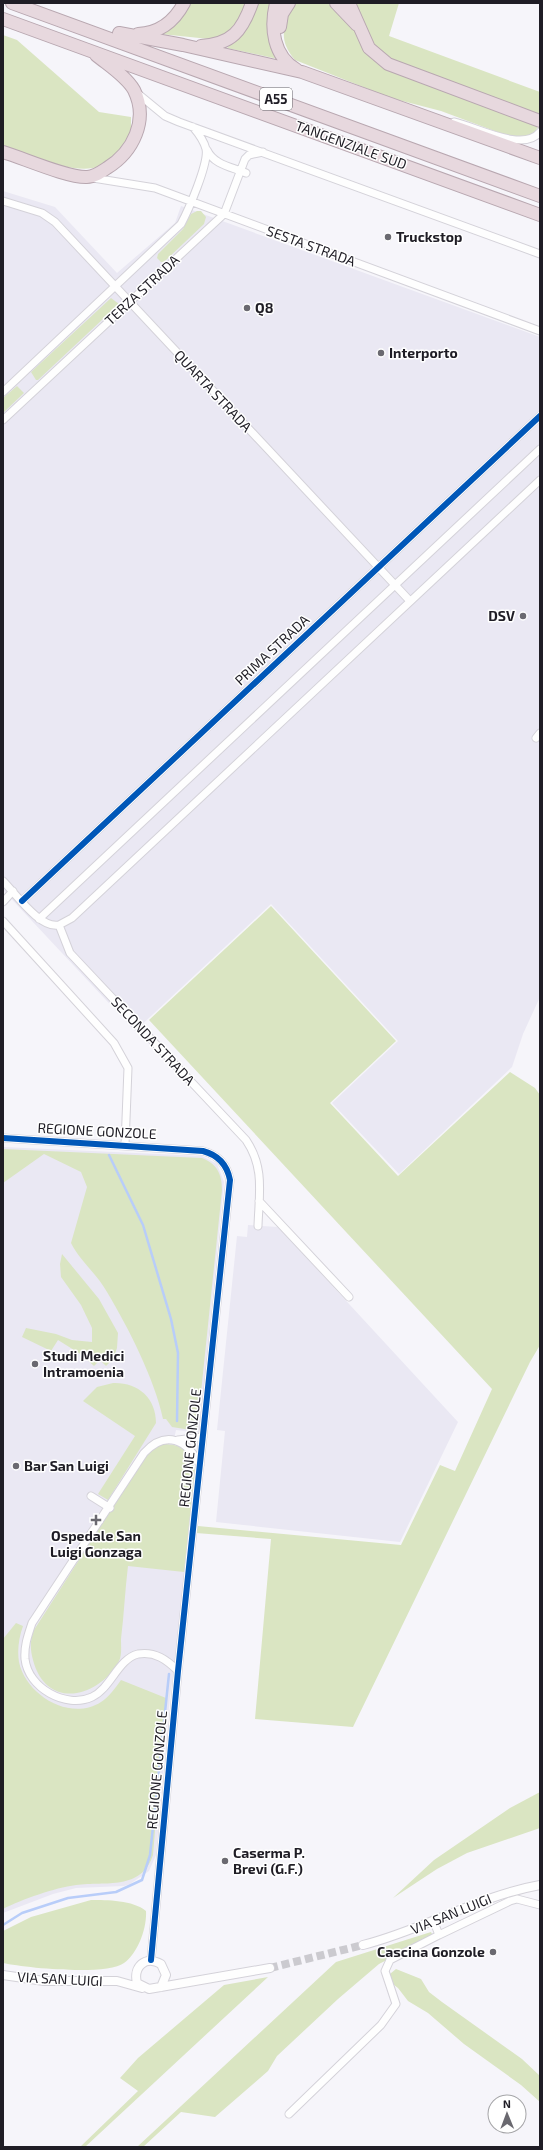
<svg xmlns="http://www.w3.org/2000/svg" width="543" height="2150" font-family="'Exo 2',sans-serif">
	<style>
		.built { fill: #eae8f3 }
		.green { fill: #dae5c2 }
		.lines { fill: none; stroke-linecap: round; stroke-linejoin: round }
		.stream { stroke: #b8cdf9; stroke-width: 2.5 }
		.tertiary-tunnel { stroke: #cbcacf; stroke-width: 8; stroke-dasharray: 8 4; stroke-linecap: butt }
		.minor-casing { stroke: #d4d2d9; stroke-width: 9 }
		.tertiary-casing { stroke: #d4d2d9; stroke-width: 10 }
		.motorway-casing { stroke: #b8a7b0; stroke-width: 14 }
		.minor { stroke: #fefefe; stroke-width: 7 }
		.tertiary { stroke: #fefefe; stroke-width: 8 }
		.motorway { stroke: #e7d8de; stroke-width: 12 }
		.cycleway-casing { stroke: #fff; stroke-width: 8 }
		.cycleway { stroke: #0057b8; stroke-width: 6 }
		.poi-dot { fill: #6a6970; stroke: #fff; stroke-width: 1.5 }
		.labels { text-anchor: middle; stroke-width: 3; stroke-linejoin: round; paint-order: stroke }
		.shield { fill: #fff; stroke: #626166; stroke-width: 1 }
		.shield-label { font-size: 13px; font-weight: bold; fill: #1f1d25 }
		.street-label { font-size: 14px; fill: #1f1d25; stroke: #fff }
		.poi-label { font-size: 14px; font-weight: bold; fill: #1f1d25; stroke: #fff; text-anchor: start }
	</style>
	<rect width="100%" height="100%" fill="#f6f5fa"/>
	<path class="built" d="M3 191 55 207 117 273 175 223 181 206 540 337V997L523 1034 512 1067 399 1174 332 1103 398 1041 271 904 135 1031 3 890Z
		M3 1147 202 1156 217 1164 224 1182 199 1433 176 1430 173 1444 183 1449 189 1456 195 1469 176 1657 170 1696 156 1855 149 1871 130 1884 124 1886 76 1888 53 1894 3 1913Z
		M248 1225 278 1227 458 1422 400 1542 216 1522 225 1431 217 1430 237 1236 247 1237Z"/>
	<path class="green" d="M191 3H249L231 33 209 39 161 34 183 16Z
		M258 3H272L278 59 227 48 249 25Z
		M293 3H328L356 30 371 58 385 68 538 126 535 132 529 136 511 137 441 111 391 98 295 60C277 39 284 26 293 3Z
		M353 3H399L389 36 540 92V116L390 60 373 45Z
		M3 35 17 40 99 112 131 117V140C125 146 121 154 114 159 85 183 34 156 3 145Z
		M197 211H201L206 217 204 224 164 262H161L157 258 158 254 183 229 191 214Z
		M111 298 119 304 38 380H36L31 372Z
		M17 386 24 393 3 413V398Z
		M271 906 396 1041 330 1103 398 1176 510 1072 535 1088 540 1095V1345L530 1362 353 1727 255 1719 271 1539 196 1533 198 1526 401 1545 440 1465 455 1471 492 1389 149 1020Z
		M3 1149 202 1158C217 1164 222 1174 222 1190L197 1431 172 1427 166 1419H163C155 1380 128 1327 107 1292 97 1274 80 1261 71 1243L87 1187 81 1172 44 1154 3 1183Z
		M62 1254 99 1299 118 1333 117 1348 113 1359 106 1366 100 1360 94 1366 82 1355 58 1340 51 1351 22 1337 26 1328 56 1334 72 1340 92 1342V1328L81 1305 61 1277 60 1264Z
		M113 1383C137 1382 156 1397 156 1423L108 1500 98 1494 135 1436 83 1401 97 1387Z
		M163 1444C183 1444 188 1452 195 1469L184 1572 128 1566C125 1590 124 1615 121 1639 121 1645 122 1656 119 1661 98 1699 46 1710 33 1660 30 1649 30 1640 34 1630L147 1454 155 1448Z
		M16 1623 23 1626C19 1637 17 1650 19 1662 26 1695 70 1722 101 1702 109 1697 116 1687 121 1680L166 1698 153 1855C141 1891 106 1881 76 1885 54 1888 23 1899 3 1909V1639Z
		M540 1792V1828L467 1853 437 1869 393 1898 434 1860 510 1808Z
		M91 1900C107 1900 133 1900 146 1911 147 1928 138 1953 124 1963 107 1976 26 1968 3 1963V1931L31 1917Z
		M431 1932 433 1936 379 1964 338 1999 277 2056 268 2071 215 2117 181 2112 143 2147H137L336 1962Z
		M396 1969 421 1979 429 1992 442 2002 522 2059 540 2076V2102L521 2085 464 2044 428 2013 408 2001 398 1988 385 1978Z
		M268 1977 85 2147H80L138 2091 120 2078 138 2058 224 1985Z"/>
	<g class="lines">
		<path class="stream" d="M109 1155 143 1225 171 1319 178 1353 177 1421
			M3 1925 22 1913 68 1898 116 1892 142 1880 150 1855 169 1674"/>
		<path class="tertiary-tunnel" d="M270 1968 363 1945"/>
		<defs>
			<path id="minor" d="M137 93 165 116 179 122 540 254
				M454 122C477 127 523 153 540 132
				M207 150C214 165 232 167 246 173
				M93 178 155 188 540 331
				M3 201 42 213 55 222 410 601
				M3 392 181 224C188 211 209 163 206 149 204 141 199 134 193 127
				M3 420 224 214 245 159 249 155 263 152
				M536 738 540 733
				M3 881C16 894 40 929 59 925L70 953 246 1140C265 1168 259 1194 258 1226
				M22 901 540 416
				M3 902 13 891
				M39 919 540 449
				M3 921 114 1043 128 1068 125 1145
				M59 925 72 918 540 480
				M3 1138 203 1151C218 1155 227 1164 230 1180L178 1671 151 1960
				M259 1201 349 1297
				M178 1440 203 1437
				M91 1496 110 1508
				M178 1671C167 1660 155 1651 138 1654 118 1659 111 1688 92 1697 66 1709 28 1688 25 1659 24 1646 28 1635 32 1623L144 1453C166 1429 187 1440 200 1465
				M439 1935 510 1901 517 1899 540 1905
				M289 2114 381 2025 396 2004 385 1971 390 1960 439 1935 434 1922"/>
			<path id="tertiary" d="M363 1945C423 1930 478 1896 540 1885
				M3 1975 44 1981H117L142 1988
				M161 1987 166 1975 161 1964C145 1955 133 1967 137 1983L149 1989 270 1968"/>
			<path id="motorway" d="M12 3 540 196
				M276 3C270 28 273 56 297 70
				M336 3 357 25
				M349 3 369 48 388 64 540 121
				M3 19 540 215
				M280 27 282 14 289 3
				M119 33 183 45 302 72 540 158
				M138 34C159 33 174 22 184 3
				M201 46C232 44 242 31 252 3
				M3 152C23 158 68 178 87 177 94 177 101 172 107 168 133 152 149 120 134 90 126 76 108 65 96 55"/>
		</defs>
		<use href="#minor" class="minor-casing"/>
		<use href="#tertiary" class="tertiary-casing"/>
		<use href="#motorway" class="motorway-casing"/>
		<use href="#minor" class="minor"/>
		<use href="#tertiary" class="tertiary"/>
		<use href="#motorway" class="motorway"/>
		<defs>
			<path id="cycleway" d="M22 901 540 416
				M3 1138 203 1151C218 1155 227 1164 230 1180L178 1671 151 1960"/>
		</defs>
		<use href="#cycleway" class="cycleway-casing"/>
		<use href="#cycleway" class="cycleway"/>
	</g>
	<g class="poi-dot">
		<circle cx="388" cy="237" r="4"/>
		<circle cx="247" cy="308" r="4"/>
		<circle cx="381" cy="353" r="4"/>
		<circle cx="523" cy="616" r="4"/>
		<circle cx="35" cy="1364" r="4"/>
		<circle cx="16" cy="1466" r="4"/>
		<path d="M94 1514h4v4h4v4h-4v4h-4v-4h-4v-4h4z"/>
		<circle cx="225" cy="1861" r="4"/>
		<circle cx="493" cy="1952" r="4"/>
	</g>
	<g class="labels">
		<rect class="shield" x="260" y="88" width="32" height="22" rx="3"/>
		<g class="shield-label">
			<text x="276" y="104">A55</text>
		</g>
		<g class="street-label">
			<text transform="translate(351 145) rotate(20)" y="5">TANGENZIALE SUD</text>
			<text transform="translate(311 246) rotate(20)" y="5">SESTA STRADA</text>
			<text transform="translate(142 290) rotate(-43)" y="5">TERZA STRADA</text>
			<text transform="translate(213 391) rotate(47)" y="5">QUARTA STRADA</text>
			<text transform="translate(272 650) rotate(-43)" y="5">PRIMA STRADA</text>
			<text transform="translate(153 1041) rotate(47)" y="5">SECONDA STRADA</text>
			<text transform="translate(97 1131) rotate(3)" y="5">REGIONE GONZOLE</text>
			<text transform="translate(190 1448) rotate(-84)" y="5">REGIONE GONZOLE</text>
			<text transform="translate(157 1770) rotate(-85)" y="5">REGIONE GONZOLE</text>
			<text transform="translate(451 1914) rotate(-22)" y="5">VIA SAN LUIGI</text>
			<text transform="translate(60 1979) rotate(3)" y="5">VIA SAN LUIGI</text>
		</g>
		<g class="poi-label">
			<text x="396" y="242">Truckstop</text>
			<text x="255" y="313">Q8</text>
			<text x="389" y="358">Interporto</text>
			<text x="515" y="621" text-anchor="end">DSV</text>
			<text x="43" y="1361">Studi Medici<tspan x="43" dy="16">Intramoenia</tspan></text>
			<text x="24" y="1471">Bar San Luigi</text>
			<text x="96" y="1541" text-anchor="middle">Ospedale San<tspan x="96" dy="16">Luigi Gonzaga</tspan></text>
			<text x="233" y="1858">Caserma P.<tspan x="233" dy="16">Brevi (G.F.)</tspan></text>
			<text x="485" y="1957" text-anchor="end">Cascina Gonzole</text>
		</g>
	</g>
	<rect width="543" height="2150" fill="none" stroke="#1f1d25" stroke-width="8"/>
	<g transform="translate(507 2114) rotate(359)"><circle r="19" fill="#ffffff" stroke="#a5a5a8"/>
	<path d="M0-3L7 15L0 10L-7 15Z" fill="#6a6970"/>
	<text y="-6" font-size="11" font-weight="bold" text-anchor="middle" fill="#1f1d25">N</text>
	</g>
</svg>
